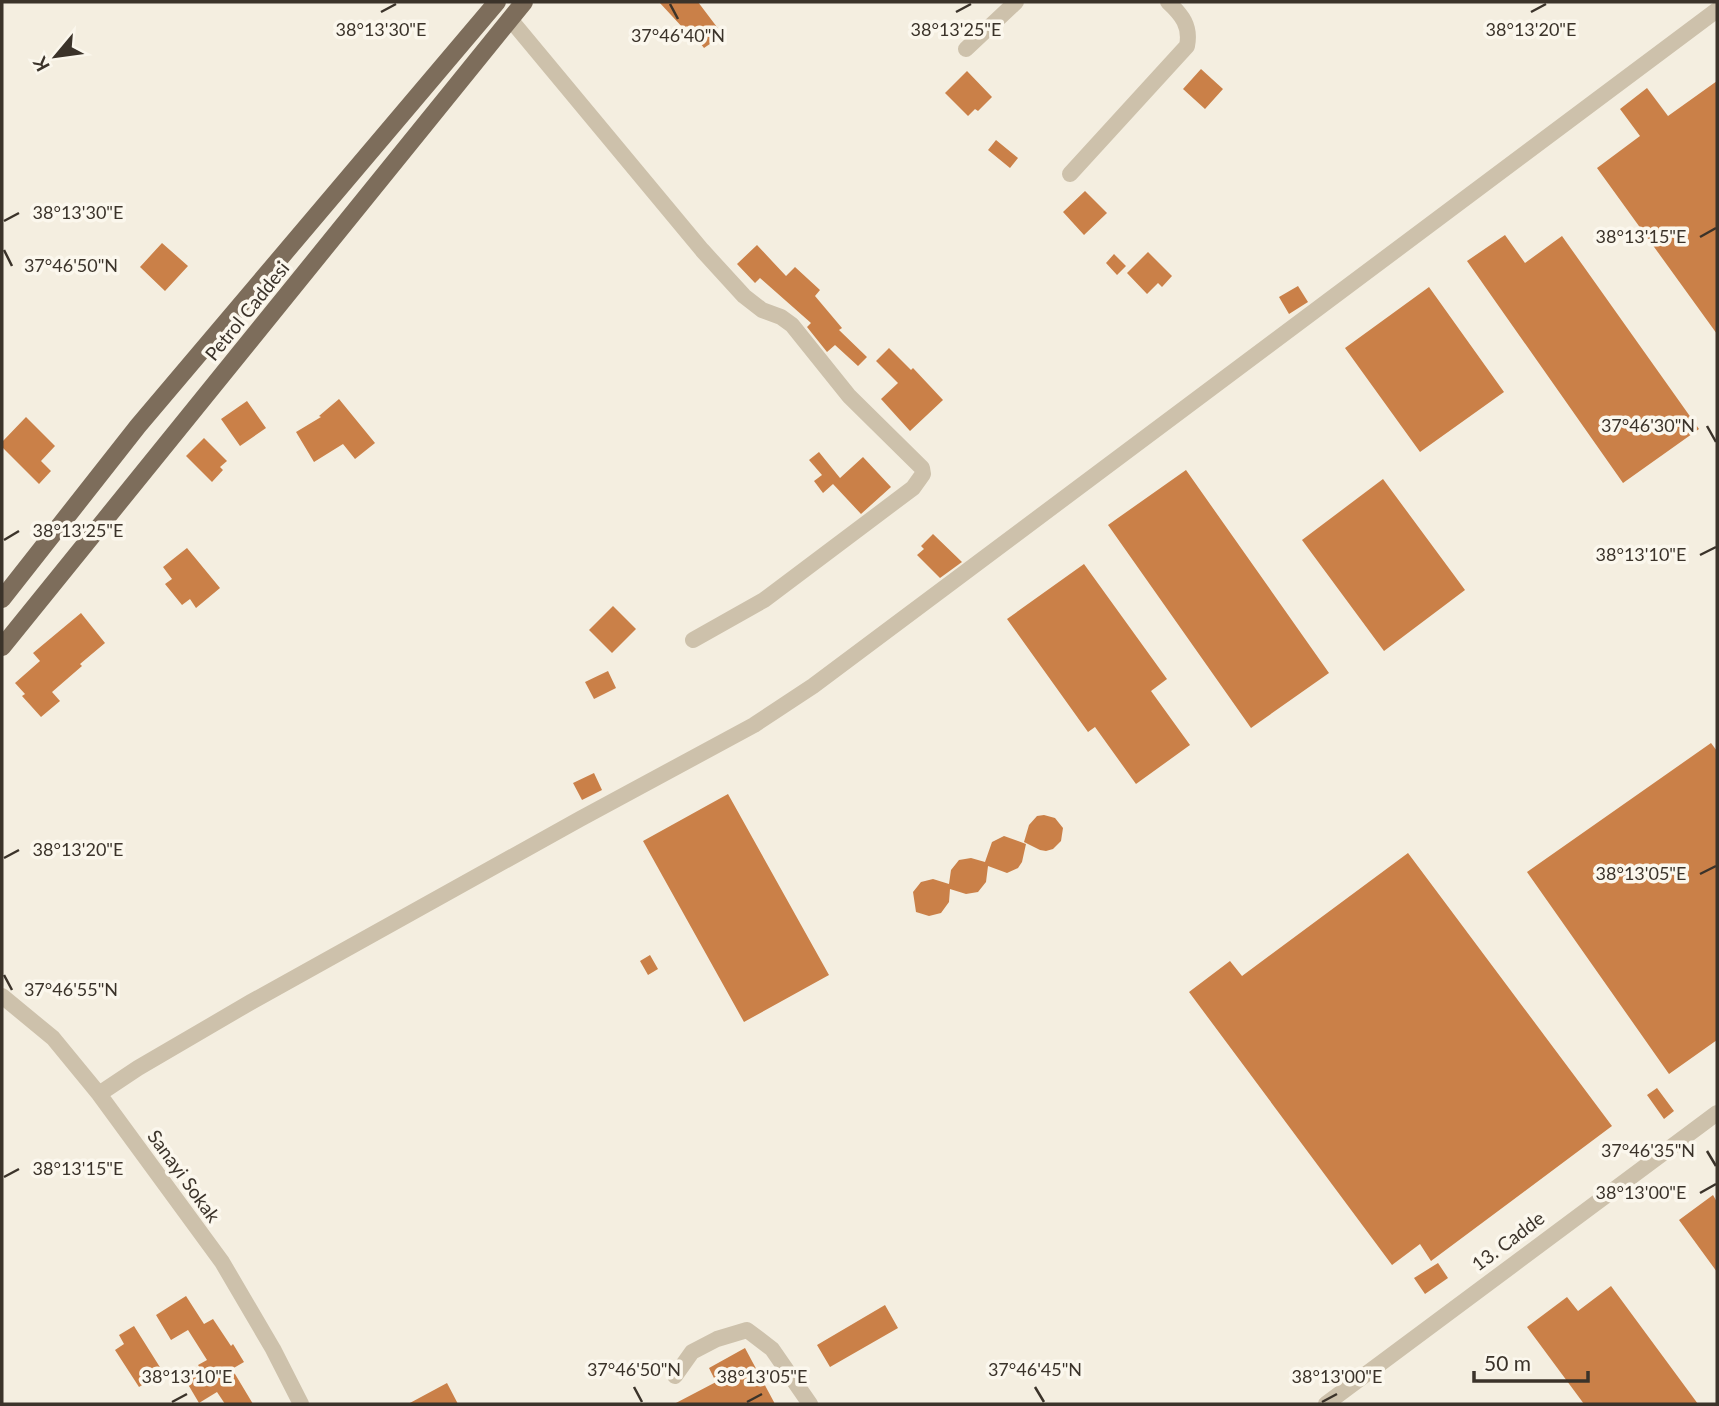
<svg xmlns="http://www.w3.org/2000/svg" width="1719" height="1406" font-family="Lato,sans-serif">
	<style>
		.building { fill: #ca8048 }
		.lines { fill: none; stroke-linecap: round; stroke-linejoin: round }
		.minor { stroke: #cdc1ab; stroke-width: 16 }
		.major { stroke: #7d6d5b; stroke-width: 18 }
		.ticks { fill: none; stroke: #3b332a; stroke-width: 2.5 }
		.labels { text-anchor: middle; stroke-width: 7; stroke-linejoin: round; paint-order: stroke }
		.street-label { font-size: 19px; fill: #3b332a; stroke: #fbf7ed }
		.ticks-label { font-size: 18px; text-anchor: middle; fill: #3b332a; stroke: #fbf7ed; stroke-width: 7; stroke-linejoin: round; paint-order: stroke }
	</style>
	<rect width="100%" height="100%" fill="#f4eee0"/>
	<path class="building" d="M659 2H698L723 35 704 48 687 26 684 29Z
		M1201 69 1223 89 1205 109 1183 89Z
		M967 71 992 97 978 111 975 109 968 116 945 93Z
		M1717 81V334L1597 168 1640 136 1620 109 1647 88 1668 116Z
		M996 140 1018 158 1010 168 988 150Z
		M1085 191 1107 213 1084 235 1063 212Z
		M1505 235 1525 263 1562 236 1699 429 1623 483 1467 261Z
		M162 243 188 266 165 291 140 267Z
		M757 245 786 276 795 267 820 290 815 296 842 328 839 330 867 357 858 366 835 345 827 352 807 327 811 323 760 278 755 283 737 264Z
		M1148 252 1172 276 1162 287 1158 283 1147 294 1127 273Z
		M1114 254 1126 266 1117 275 1106 263Z
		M1298 286 1308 302 1289 314 1279 297Z
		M1429 287 1504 392 1420 452 1345 348Z
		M889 348 911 370 913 368 943 400 910 431 881 399 898 383 876 361Z
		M339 399 375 443 355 459 343 444 314 462 296 432 321 417 319 416Z
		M247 401 266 428 240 446 221 419Z
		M26 417 55 446 41 461 51 471 39 484 2 447V442Z
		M204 438 227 461 220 467 223 470 212 482 186 456Z
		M819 452 840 478 863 457 891 487 861 514 833 484 823 493 814 481 822 475 809 460Z
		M1186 470 1329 673 1251 728 1108 525Z
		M1383 479 1465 590 1384 651 1302 540Z
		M933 534 962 562 940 578 917 555 924 549 921 546Z
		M187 548 220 588 196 608 190 599 182 605 165 584 172 579 163 567Z
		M1084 564 1167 679 1151 691 1190 745 1136 784 1095 727 1088 732 1007 619Z
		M613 606 636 629 612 653 589 630Z
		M81 613 105 643 80 664 82 666 52 692 60 701 41 717 22 696 25 694 15 683 40 661 33 653Z
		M608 671 616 688 594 699 585 682Z
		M1711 743 1717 751V1040L1669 1074 1527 872Z
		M594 773 602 790 582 800 573 783Z
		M728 794 829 975 744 1022 643 841Z
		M1044 815 1055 818 1063 828 1061 841 1053 849 1046 851 1040 850 1024 842 1029 825 1037 816Z
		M1004 836 1026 844 1022 862 1018 868 1007 873 988 866 986 882 978 892 966 894 950 889 949 902 941 913 929 916 916 912 913 892 921 882 933 879 949 884 951 870 959 860 971 858 985 862 992 842Z
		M1408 853 1612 1126 1431 1261 1420 1244 1392 1265 1189 992 1230 961 1242 976Z
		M650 955 658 969 648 975 640 961Z
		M1657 1088 1674 1111 1664 1119 1647 1095Z
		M1713 1195 1717 1202V1272L1679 1220Z
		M1438 1263 1448 1278 1425 1294 1414 1278Z
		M1611 1286 1698 1404H1584L1527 1327 1567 1297 1578 1311Z
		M186 1296 204 1324 213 1319 231 1346 233 1344 244 1362 232 1369 253 1404H225L217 1392 199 1403 186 1381 202 1371 198 1365 207 1360 188 1330 171 1340 156 1315Z
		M885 1305 898 1328 830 1367 817 1345Z
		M134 1326 163 1372 139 1387 115 1350 124 1344 119 1335Z
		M745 1348 775 1404H674L716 1382 709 1368Z
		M447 1383 458 1404H408Z"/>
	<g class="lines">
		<path class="minor" d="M510 19 702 250 744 296 762 310 781 317 792 325 849 396 922 468 923 474 913 488 764 600 693 640
			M966 49 1016 2
			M1070 174 1187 46C1191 26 1182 15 1168 2
			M2 996 53 1038 99 1094 222 1262 273 1349 301 1404
			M99 1094 138 1068 251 1002 580 819 754 725 813 686 1717 10
			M675 1376 692 1352 717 1339 747 1330 772 1349 810 1404
			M1326 1404 1717 1113"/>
		<path class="major" d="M2 599 138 426 497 2
			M2 647 524 2"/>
	</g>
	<path class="ticks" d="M670 4 678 19M381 12 396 4M956 12 971 4M1531 12 1546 4M4 221 19 213M1700 237 1716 228M4 250 12 266M1707 426 1716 442M4 540 19 531M1700 555 1716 547M4 858 19 850M1700 874 1716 866M4 975 12 990M1707 1151 1716 1166M4 1177 19 1169M1700 1193 1716 1184M634 1387 642 1402M1035 1387 1044 1402M172 1402 187 1394M747 1402 762 1394M1322 1402 1337 1394"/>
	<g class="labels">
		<g class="street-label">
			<text transform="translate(247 311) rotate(-51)" y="7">Petrol Caddesi</text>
			<text transform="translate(184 1176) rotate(54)" y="7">Sanayi Sokak</text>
			<text transform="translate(1508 1241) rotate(-37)" y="7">13. Cadde</text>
		</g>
	</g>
	<g class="ticks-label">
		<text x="381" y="36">38°13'30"E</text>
		<text x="956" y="36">38°13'25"E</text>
		<text x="1531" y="36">38°13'20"E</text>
		<text x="678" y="42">37°46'40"N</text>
		<text x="78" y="219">38°13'30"E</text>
		<text x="1641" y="243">38°13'15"E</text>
		<text x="71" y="272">37°46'50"N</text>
		<text x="1648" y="432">37°46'30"N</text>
		<text x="78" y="537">38°13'25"E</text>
		<text x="1641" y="561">38°13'10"E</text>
		<text x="78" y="856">38°13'20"E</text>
		<text x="1641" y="880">38°13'05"E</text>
		<text x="71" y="996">37°46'55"N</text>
		<text x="1648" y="1157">37°46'35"N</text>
		<text x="78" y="1175">38°13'15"E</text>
		<text x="1641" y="1199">38°13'00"E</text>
		<text x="634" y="1376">37°46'50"N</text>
		<text x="1035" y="1376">37°46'45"N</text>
		<text x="187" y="1383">38°13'10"E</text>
		<text x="762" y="1383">38°13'05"E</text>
		<text x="1337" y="1383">38°13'00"E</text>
	</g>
	<rect width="1719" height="1406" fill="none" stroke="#3b332a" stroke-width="7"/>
	<g transform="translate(56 56) rotate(241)" stroke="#fbf7ed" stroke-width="5" paint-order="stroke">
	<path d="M0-5L12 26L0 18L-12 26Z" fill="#3b332a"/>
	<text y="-10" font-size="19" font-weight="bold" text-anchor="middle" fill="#3b332a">K</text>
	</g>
	<path d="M1474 1371v10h114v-10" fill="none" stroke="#3b332a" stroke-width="3.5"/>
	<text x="1484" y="1371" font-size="21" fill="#3b332a" stroke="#fbf7ed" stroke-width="5" paint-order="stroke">50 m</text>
</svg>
